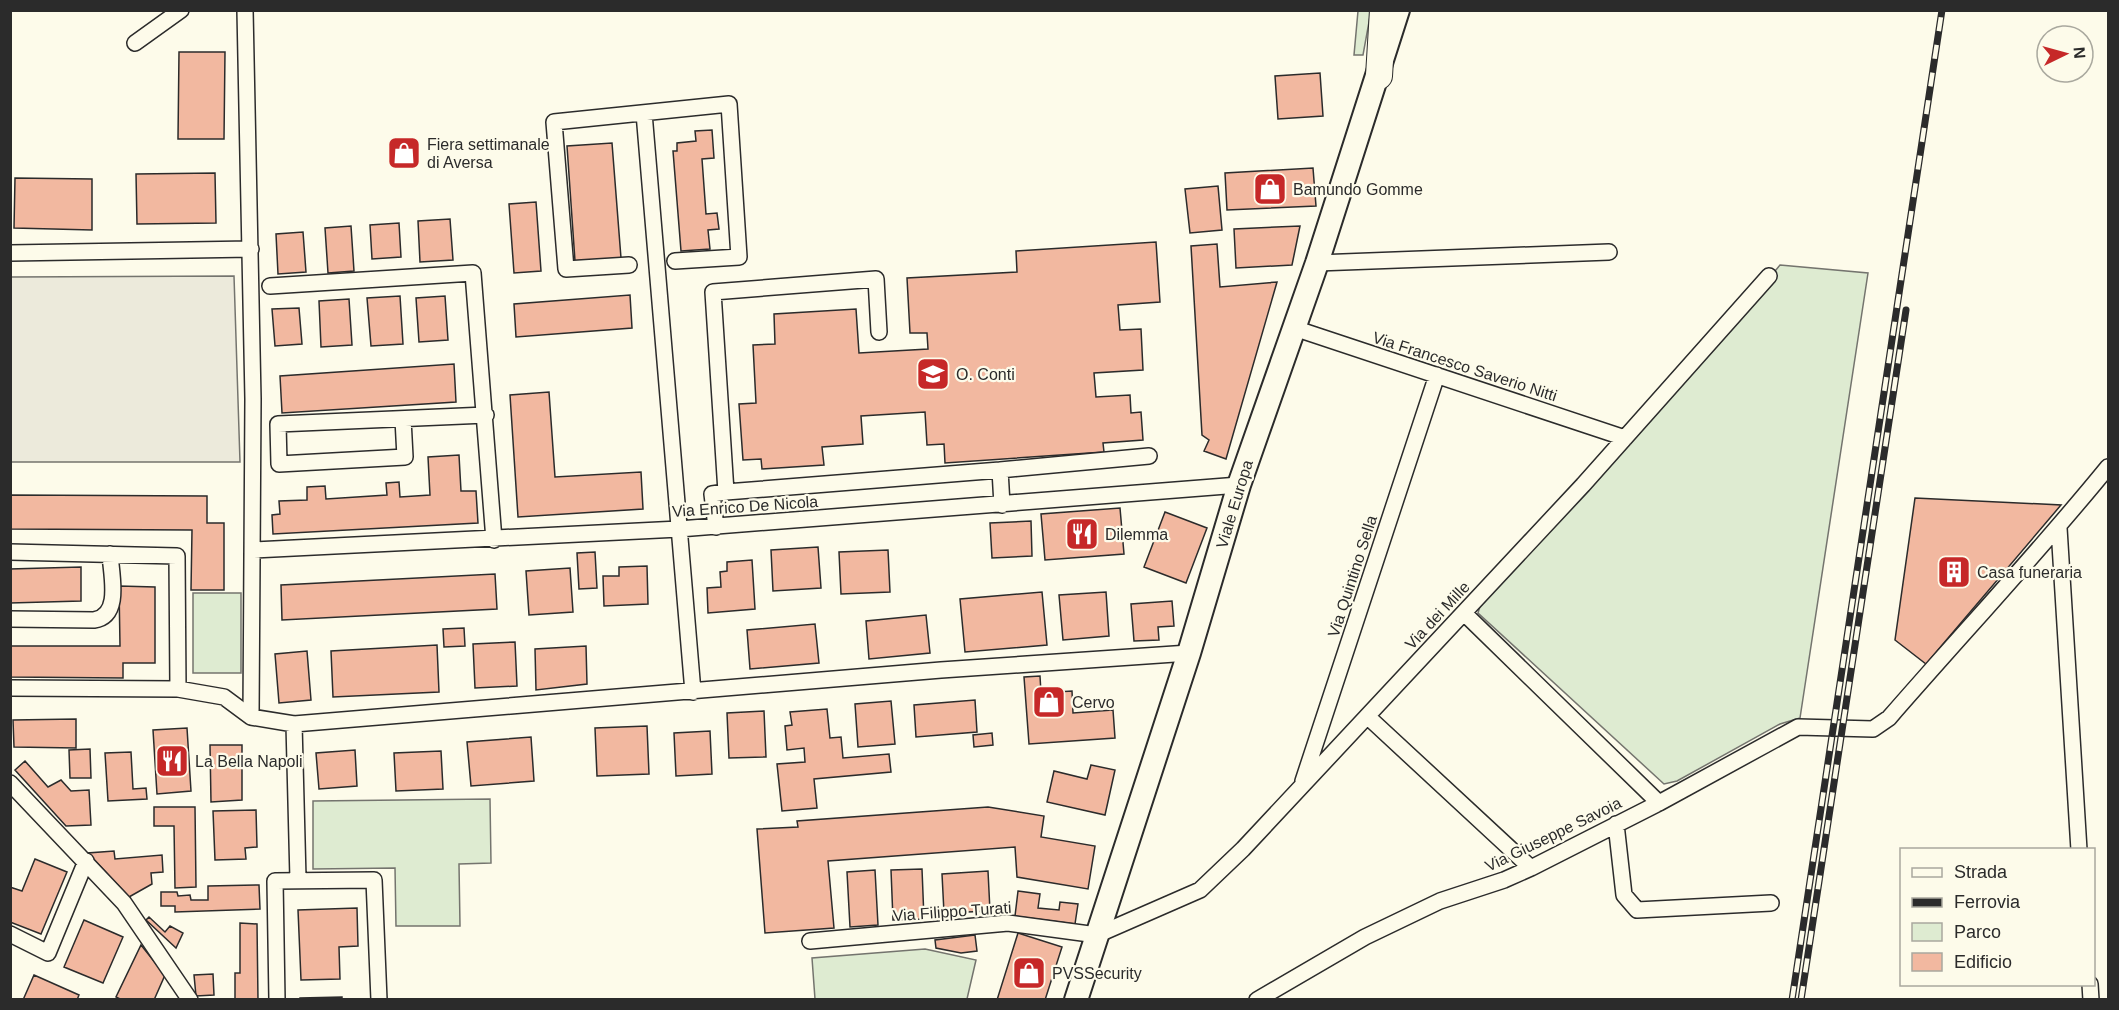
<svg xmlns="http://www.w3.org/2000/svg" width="2119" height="1010" font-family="Arial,sans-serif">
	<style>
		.green { fill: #deebd1; stroke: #74746e; stroke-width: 1.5 }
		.parking { fill: #eceadb; stroke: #74746e; stroke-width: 1.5 }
		.building { fill: #f2b8a0; stroke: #2b2b2b; stroke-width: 1.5 }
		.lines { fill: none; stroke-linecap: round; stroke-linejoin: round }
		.minor-casing { stroke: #2b2b2b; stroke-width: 18 }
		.secondary-casing { stroke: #2b2b2b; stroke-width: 26 }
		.trunk-casing { stroke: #2b2b2b; stroke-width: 28 }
		.minor { stroke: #fdfbea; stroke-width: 15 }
		.secondary { stroke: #fdfbea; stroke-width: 22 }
		.trunk { stroke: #fdfbea; stroke-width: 26 }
		.rail-casing { stroke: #2b2b2b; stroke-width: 7 }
		.rail { stroke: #fdfbea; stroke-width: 4.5; stroke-dasharray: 14; stroke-linecap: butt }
		.labels { text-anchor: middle; stroke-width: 4.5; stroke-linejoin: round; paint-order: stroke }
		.poi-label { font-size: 16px; fill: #2b2b2b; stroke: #fdfbea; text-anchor: start }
		.street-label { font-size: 16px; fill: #2b2b2b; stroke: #fdfbea }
	</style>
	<rect width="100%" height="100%" fill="#fdfbea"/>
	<path class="green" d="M1358 11H1371L1363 55H1354Z
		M1780 265 1868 273 1800 718 1780 724 1677 781 1664 784 1478 613 1480 606 1685 380Z
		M193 593H241V673H193Z
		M490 799 491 863 459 864 460 926H396L395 868 313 869V801Z
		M925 949 976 960 967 999H815L812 958Z"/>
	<path class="parking" d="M234 276 240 462H11V277Z"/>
	<path class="building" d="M179 52H225L224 139H178Z
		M1320 73 1323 116 1278 119 1275 76Z
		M712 130 714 158 702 159 706 214 717 213 719 229 708 230 710 249 681 251 673 151H677V143L696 141 695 131Z
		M612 143 621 258 575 261 567 146Z
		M1313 168 1316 206 1227 210 1225 173Z
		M215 173 216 223 137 224 136 174Z
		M15 178 92 179V230L14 228Z
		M1218 186 1222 230 1190 233 1185 189Z
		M536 202 541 271 514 273 509 204Z
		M450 219 453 260 420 262 418 221Z
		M399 223 401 257 372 259 370 225Z
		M351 226 354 271 328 273 325 228Z
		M1300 226 1292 265 1236 268 1234 229Z
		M303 232 306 272 278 274 276 234Z
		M1156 242 1160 302 1118 305 1120 330 1141 329 1143 370 1094 373 1096 397 1130 395 1131 413 1141 412 1143 440 1103 443 1104 452 945 463 944 444 927 445 925 412 861 416 863 444 822 447 824 465 762 469 761 459 743 460 739 404 756 403 753 345 775 344 774 314 856 309 859 353 928 349 927 333H910L907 278 1017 272 1016 251Z
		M1217 244 1220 287 1277 282 1226 459 1204 451 1209 440 1202 435 1191 246Z
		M630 295 632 328 516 337 514 304Z
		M400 296 403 344 371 346 367 298Z
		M445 296 448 340 419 342 416 298Z
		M349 299 352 345 321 347 319 301Z
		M299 308 302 344 275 346 272 309Z
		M454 364 456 402 282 413 280 376Z
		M549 392 555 477 641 472 643 509 518 517 510 395Z
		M459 455 461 491H476L478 523 273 534 272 515 280 514 279 501 307 500V487L325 486 326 499 387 495 386 483 399 482 400 497 430 495 428 457Z
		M10 495 207 496V523H224V590H191L192 530 10 529Z
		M1915 498 2061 505 1926 664 1895 640Z
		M1120 508 1124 554 1045 560 1041 514Z
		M1165 512 1207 528 1186 583 1144 567Z
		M1031 521 1032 556 992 558 990 523Z
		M818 547 821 588 773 591 771 550Z
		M888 550 890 592 841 594 839 552Z
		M595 552 597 588 579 589 577 553Z
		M752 560 755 609 708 613 707 588 721 587 720 572 727 571V562Z
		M647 566 648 604 604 606 603 576H619V567Z
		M81 567V601L10 603V569Z
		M570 568 573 612 529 615 526 571Z
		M495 574 497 609 282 620 281 585Z
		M119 586 155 587V663H123V678L10 677V646H120Z
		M1042 592 1047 645 965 652 960 599Z
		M1106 592 1109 636 1063 640 1059 595Z
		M1172 601 1174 626 1158 627 1159 640 1134 641 1131 604Z
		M926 615 930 653 869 659 866 621Z
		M815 624 819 663 750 669 747 630Z
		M464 628 465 646 444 647 443 629Z
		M515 642 517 686 475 688 473 644Z
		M437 645 439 692 333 697 331 651Z
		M586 646 587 684 536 690 535 649Z
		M307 651 311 700 279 703 275 654Z
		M1040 676 1041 693 1072 691 1073 713 1113 710 1115 738 1029 744 1024 677Z
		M975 700 977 732 916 737 914 705Z
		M891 701 895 744 858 747 855 704Z
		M827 709 830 738 841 737 843 758 889 754 891 772 814 779 817 808 782 811 777 764 805 762 804 748 787 750 785 726 792 725 790 712Z
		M764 711 766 757 729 758 727 713Z
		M76 719V748L14 747 13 720Z
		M647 726 649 774 597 776 595 728Z
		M187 728 191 791 157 794 153 730Z
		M710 731 712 774 676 776 674 733Z
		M992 733 993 745 974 747 973 735Z
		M531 737 534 781 471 786 467 742Z
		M210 745H242V800L211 802Z
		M90 749 91 778H70L69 750Z
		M355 750 357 786 319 789 316 753Z
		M441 751 443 789 396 791 394 753Z
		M131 752 133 789 146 788 147 799 108 801 105 753Z
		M25 761 48 787 61 780 71 791 89 790 91 825 66 826 15 770Z
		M1091 765 1115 770 1105 815 1047 802 1054 771 1087 779Z
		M154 807H195L196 887 175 888 174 826H154Z
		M988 807 1044 816 1041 837 1095 846 1088 889 1017 877 1015 847 828 861 834 928 765 933 757 829 798 827 797 821Z
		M256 810 257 847 245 848 246 859 215 860 213 811Z
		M114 851 115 859 162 855 163 872 151 873 152 884 129 897 88 853Z
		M35 859 67 872 41 934 10 922V887L22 891Z
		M922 869 924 919 893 920 891 870Z
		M875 870 878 925 850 927 847 872Z
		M988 871 990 911 944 913 942 874Z
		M259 885 260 909 175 912V906H161V892H177L178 896 190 895 191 900H208V886Z
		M1018 891 1040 894 1038 908 1059 910 1060 902 1078 904 1075 924 1015 916Z
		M357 908 358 946 339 947 340 979 301 980 298 910Z
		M149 917 165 932 170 926 183 933 176 948 146 920Z
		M84 920 123 937 103 983 64 967Z
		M240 923 257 924 258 1000H235V973H240Z
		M1018 933 1062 947 1045 1000H997Z
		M975 935 977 951 961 953 936 948 935 940Z
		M141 945 165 975 154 1000H122L116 997Z
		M213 974 214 995 196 996 194 975Z
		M34 975 79 995 77 1000H23Z
		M342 997V1000H300V998Z"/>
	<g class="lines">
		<defs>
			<path id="minor" d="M245 10 253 399 251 717
				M135 43 181 10
				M644 113 693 692
				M10 253 251 249
				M1317 263 1609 252
				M629 265 566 269 554 122 729 104 739 257 675 261
				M270 286 473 273 494 540
				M1294 328 1625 438
				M879 332 876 279 713 292 726 492 1000 470 1002 505
				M403 419 405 457 279 464 278 424 486 415
				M1000 470 1149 456
				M716 527 712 494 726 492
				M2059 528 2079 850
				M253 550 679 529 1239 485
				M10 552 177 556 178 689
				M1464 613 1659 803
				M10 619 94 620C122 616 111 574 110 554
				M10 688 178 689 224 697 251 717 294 724 941 670 1189 653
				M1367 716 1531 868
				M294 724 298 879
				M1303 781 1437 375
				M10 783 124 903 190 1000
				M1616 824 1624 895 1637 910 1771 903
				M10 934 48 953 86 861
				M810 941 1008 923 1097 935 1200 890 1243 849 1583 485 1769 276
				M2090 984 2091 1000
				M277 1000 275 881 374 880 379 1000
				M1257 1000 1365 937 1440 901 1504 880 1531 868 1659 803 1798 727 1873 729 1889 718C1962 634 2038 553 2108 467"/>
			<path id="secondary" d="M1076 1000 1189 653 1239 485 1317 263 1398 10"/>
			<path id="trunk" d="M1379 76 1383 10"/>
		</defs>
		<use href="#minor" class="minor-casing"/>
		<use href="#secondary" class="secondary-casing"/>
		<use href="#trunk" class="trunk-casing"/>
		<use href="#minor" class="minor"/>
		<use href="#secondary" class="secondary"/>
		<use href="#trunk" class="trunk"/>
		<defs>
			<path id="rail" d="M1792 1000 1942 10
				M1801 1000 1906 310"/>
		</defs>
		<use href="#rail" class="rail-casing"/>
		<use href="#rail" class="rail"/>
	</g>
	<defs>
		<symbol id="shop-square" viewBox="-11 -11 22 22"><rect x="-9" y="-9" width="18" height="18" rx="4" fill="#c62828" stroke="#fdfbea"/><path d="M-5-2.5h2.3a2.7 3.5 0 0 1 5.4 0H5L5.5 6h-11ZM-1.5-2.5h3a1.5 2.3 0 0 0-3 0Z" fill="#fff"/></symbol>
		<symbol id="school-square" viewBox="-11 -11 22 22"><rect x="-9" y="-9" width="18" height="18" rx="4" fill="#c62828" stroke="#fdfbea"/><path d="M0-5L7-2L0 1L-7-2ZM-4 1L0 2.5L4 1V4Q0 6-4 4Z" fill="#fff"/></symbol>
		<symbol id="restaurant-square" viewBox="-11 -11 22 22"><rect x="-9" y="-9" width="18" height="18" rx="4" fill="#c62828" stroke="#fdfbea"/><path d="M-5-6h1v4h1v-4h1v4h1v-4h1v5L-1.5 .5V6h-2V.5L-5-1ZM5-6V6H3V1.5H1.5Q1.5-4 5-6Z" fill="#fff"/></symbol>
		<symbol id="building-square" viewBox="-11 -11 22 22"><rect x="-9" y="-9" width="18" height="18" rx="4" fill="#c62828" stroke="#fdfbea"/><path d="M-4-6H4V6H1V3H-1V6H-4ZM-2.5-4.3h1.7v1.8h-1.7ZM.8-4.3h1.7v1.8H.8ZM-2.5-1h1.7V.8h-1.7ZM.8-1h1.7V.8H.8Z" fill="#fff"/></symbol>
	</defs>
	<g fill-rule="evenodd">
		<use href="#shop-square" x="385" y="134" width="38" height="38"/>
		<use href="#shop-square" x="1251" y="170" width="38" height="38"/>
		<use href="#school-square" x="914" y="355" width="38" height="38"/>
		<use href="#restaurant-square" x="1063" y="515" width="38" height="38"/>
		<use href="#building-square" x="1935" y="553" width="38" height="38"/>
		<use href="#shop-square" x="1030" y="683" width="38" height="38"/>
		<use href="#restaurant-square" x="153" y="742" width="38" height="38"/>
		<use href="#shop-square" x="1010" y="954" width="38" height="38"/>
	</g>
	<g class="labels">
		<g class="poi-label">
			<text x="427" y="150">Fiera settimanale<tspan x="427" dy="18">di Aversa</tspan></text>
			<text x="1293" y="195">Bamundo Gomme</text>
			<text x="956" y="380">O. Conti</text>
			<text x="1105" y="540">Dilemma</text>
			<text x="1977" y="578">Casa funeraria</text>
			<text x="1072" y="708">Cervo</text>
			<text x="195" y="767">La Bella Napoli</text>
			<text x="1052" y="979">PVSSecurity</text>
		</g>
		<g class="street-label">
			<text transform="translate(1465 366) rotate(18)" y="6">Via Francesco Saverio Nitti</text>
			<text transform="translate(1234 504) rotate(-73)" y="6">Viale Europa</text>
			<text transform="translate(745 506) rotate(-4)" y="6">Via Enrico De Nicola</text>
			<text transform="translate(1352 576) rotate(-72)" y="6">Via Quintino Sella</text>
			<text transform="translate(1437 615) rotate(-47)" y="6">Via dei Mille</text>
			<text transform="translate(1553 834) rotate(-26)" y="6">Via Giuseppe Savoia</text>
			<text transform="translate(952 911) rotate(-4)" y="6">Via Filippo Turati</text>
		</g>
	</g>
	<rect width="2119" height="1010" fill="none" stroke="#2b2b2b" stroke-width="24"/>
	<rect x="1900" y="848" width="195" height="138" fill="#fdfbea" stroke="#a9a89e" stroke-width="1.5"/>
	<rect x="1912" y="868" width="30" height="9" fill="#fdfbea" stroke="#a9a89e" stroke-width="1.5"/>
	<text x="1954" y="878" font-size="18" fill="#2b2b2b">Strada</text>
	<rect x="1912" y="898" width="30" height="9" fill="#2b2b2b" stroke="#a9a89e" stroke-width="1.5"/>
	<text x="1954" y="908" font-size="18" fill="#2b2b2b">Ferrovia</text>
	<rect x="1912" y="923" width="30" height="18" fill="#deebd1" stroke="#a9a89e" stroke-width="1.5"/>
	<text x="1954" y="938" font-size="18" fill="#2b2b2b">Parco</text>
	<rect x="1912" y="953" width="30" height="18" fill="#f2b8a0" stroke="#a9a89e" stroke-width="1.5"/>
	<text x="1954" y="968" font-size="18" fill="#2b2b2b">Edificio</text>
	<g transform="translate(2065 54) rotate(85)"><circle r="28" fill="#fdfbea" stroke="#a9a89e" stroke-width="1.5"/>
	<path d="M0-4.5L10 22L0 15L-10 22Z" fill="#c62828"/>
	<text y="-9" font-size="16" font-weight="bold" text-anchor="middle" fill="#2b2b2b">N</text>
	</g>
</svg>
